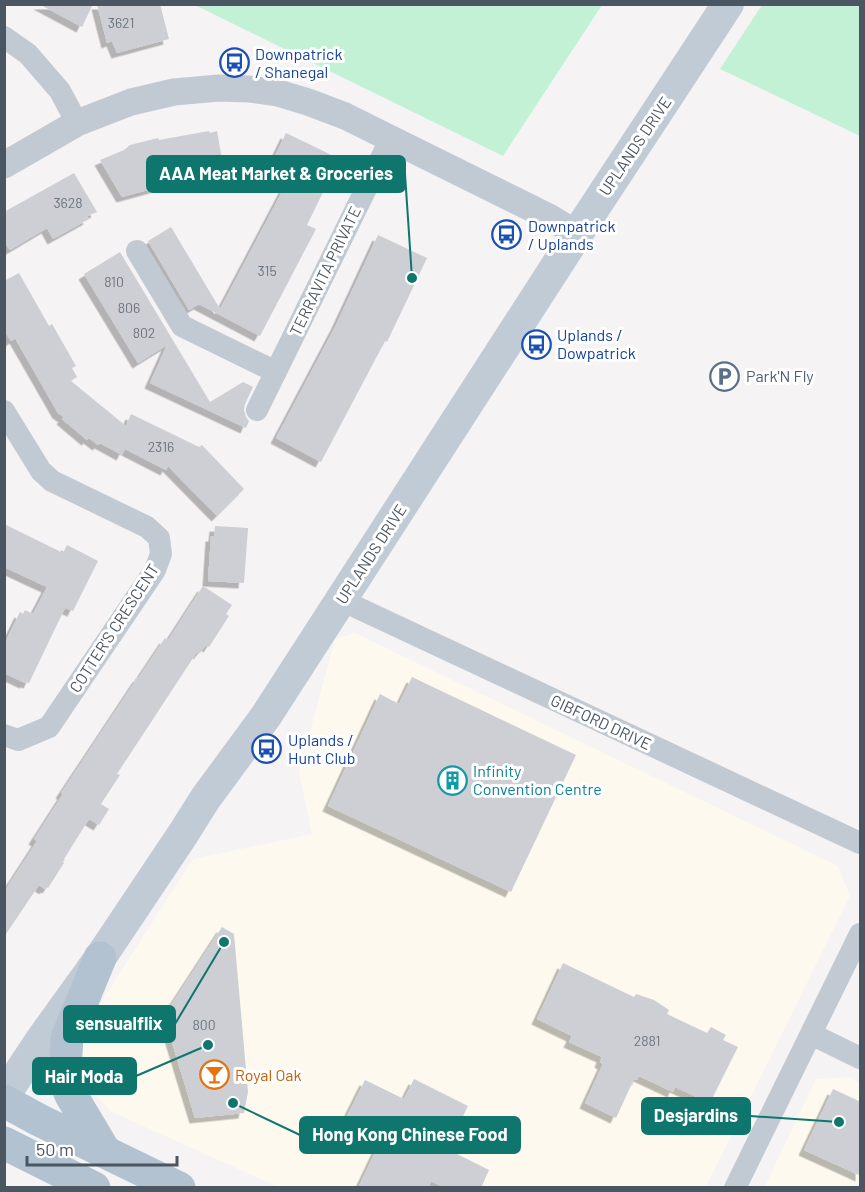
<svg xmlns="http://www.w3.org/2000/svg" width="865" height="1192" font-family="Barlow,sans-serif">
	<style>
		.commercial { fill: #fdf9ef }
		.green { fill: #c3f1d5 }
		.building { fill: #cdcfd5; filter: url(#shadow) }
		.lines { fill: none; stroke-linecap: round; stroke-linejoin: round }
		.minor { stroke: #c1cad2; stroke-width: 22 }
		.tertiary { stroke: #c1cad2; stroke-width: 27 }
		.secondary { stroke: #c1cbd6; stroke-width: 32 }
		.primary { stroke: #b3c2d1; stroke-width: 33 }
		.labels { text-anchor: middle; stroke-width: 6; stroke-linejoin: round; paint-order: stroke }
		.number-label { font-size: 14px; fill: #6b747e }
		.transit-label { font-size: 16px; fill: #164399; stroke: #fff; text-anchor: start }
		.street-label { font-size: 16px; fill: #4a5661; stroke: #fff }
		.service-label { font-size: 16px; fill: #4e5e75; stroke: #fff; text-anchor: start }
		.culture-label { font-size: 16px; fill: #0d838f; stroke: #fff; text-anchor: start }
		.food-label { font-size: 16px; fill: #c56008; stroke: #fff; text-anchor: start }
		.leader { fill: none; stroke: #0f766e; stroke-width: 2 }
		.callout-dot { fill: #0f766e; stroke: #fff; stroke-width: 2 }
		.callout { fill: #0f766e; stroke: #0f766e; stroke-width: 2 }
		.callout-label { font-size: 18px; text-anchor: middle; font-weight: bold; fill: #fff }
	</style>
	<defs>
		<filter id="shadow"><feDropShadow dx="-5.5" dy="5.5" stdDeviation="0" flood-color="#0004"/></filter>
	</defs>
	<rect width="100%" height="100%" fill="#f5f3f3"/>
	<path class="commercial" d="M355 633 838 866 850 896 706 1187H278L112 1112 88 1089 80 1064 83 1030 193 859 312 834 299 772 335 639Z
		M849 1077 860 1083V1187L764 1188 816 1079Z"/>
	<path class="green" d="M195 5H602L503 156Z
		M762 5H860V136L720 69Z"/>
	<path class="building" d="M39 4H93L82 27Z
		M97 4H160L169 39 117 53 112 41 107 43Z
		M209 131 210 133 217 131 225 176 185 183 184 180 122 197 100 160 124 150 130 145 158 138 159 140Z
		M286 133 346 162 335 185 328 182 307 225 316 229 260 336 199 304 189 310 148 241 171 227 220 309 285 186 273 180 281 161 274 158Z
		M74 173 97 212 87 216 89 219 53 239 47 228 10 250 4 242V212Z
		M378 235 427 258 387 342 385 341 321 462 276 438 336 325Z
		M120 252 210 402 243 382 253 387 245 404 244 410 246 417 249 421 246 428 150 383 167 345 138 363 84 274Z
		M19 273 49 326 52 324 76 366 72 368 77 377 71 381 126 426 131 414 199 447 202 445 244 489 217 516 168 466 166 470 125 449 122 455 100 443 98 445 89 438 87 440 62 419 64 417 58 413 15 338 11 341 4 330V281Z
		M4 524 63 553 67 545 98 561 73 611 65 608 29 683 26 682 25 683 4 673V645L20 612 23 614 25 610 33 614 47 587 4 567Z
		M215 526 248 528 244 583 208 581 211 536H214Z
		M203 586 232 605 226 614 229 616 209 647 206 645 199 654 197 652 117 774 120 775 101 804 109 809 99 825 89 819 64 859H65L63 862 64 863 48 888 46 887 45 889 39 885 4 937V892L37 841 34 839 63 794 61 793 138 677H139L165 638 168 640Z
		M412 677 576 755 511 892 328 806 380 694 399 704Z
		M222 927 234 934 248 1092 244 1113 195 1118 164 1016Z
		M563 963 634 997 636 994 654 1000 669 1010 667 1014 707 1033 711 1027 726 1035 723 1040 738 1047 710 1103 675 1087 673 1092 639 1076 637 1080 634 1079 616 1118 585 1103 603 1064 600 1062 602 1057 569 1042 572 1036 537 1019Z
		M414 1079 468 1106 447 1149 489 1170 481 1188H445L431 1181 428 1188H358L382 1138 345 1120 365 1080 404 1099Z
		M833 1089 861 1102V1176L804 1150Z"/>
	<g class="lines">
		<path class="minor" d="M4 37 28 54 60 91 77 123
			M137 251 182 326 276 372
			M257 410 391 138
			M4 411 41 471 52 481 147 527 159 538 161 554 155 570 49 727 18 740 4 735
			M341 600 860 843
			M811 1034 860 1058
			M735 1188 860 934"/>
		<path class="tertiary" d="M4 165 77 123 131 102 174 92 219 88 249 89 278 93 308 102 345 116 549 217 577 234"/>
		<path class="secondary" d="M4 1096 41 1040 100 958 183 834 205 799 266 716 577 234 728 4"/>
		<path class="primary" d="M100 958 67 1038 65 1069 68 1088 71 1095 105 1152
			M4 1101 39 1120 179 1188
			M4 1143 94 1188"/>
	</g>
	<defs>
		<symbol id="bus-ring" viewBox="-11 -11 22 22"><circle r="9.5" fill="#fff" stroke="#1a4fb4" stroke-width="1.5"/><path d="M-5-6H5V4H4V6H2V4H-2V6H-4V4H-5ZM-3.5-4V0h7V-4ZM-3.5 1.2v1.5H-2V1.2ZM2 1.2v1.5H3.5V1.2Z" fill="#1a4fb4"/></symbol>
		<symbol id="parking-ring" viewBox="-11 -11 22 22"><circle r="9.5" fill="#fff" stroke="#5c6f8a" stroke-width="1.5"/><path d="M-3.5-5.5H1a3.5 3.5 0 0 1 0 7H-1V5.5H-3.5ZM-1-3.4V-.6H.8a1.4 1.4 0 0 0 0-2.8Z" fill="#5c6f8a"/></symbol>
		<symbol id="building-ring" viewBox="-11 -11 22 22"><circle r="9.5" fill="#fff" stroke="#0f9aa8" stroke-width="1.5"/><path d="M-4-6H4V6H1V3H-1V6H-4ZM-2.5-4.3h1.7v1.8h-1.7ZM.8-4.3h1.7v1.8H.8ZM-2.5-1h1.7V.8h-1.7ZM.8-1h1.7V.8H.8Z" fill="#0f9aa8"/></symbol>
		<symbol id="bar-ring" viewBox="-11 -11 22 22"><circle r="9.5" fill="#fff" stroke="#e8710a" stroke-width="1.5"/><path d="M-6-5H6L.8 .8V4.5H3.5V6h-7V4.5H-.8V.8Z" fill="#e8710a"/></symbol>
	</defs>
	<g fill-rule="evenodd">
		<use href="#bus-ring" x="218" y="46" width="33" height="33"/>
		<use href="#bus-ring" x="490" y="218" width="33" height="33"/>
		<use href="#bus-ring" x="520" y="328" width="33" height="33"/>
		<use href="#parking-ring" x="708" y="360" width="33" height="33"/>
		<use href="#bus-ring" x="250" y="732" width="33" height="33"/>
		<use href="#building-ring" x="436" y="764" width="33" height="33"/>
		<use href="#bar-ring" x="198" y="1058" width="33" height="33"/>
	</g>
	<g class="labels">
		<g class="number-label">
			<text x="121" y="28">3621</text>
			<text x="68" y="208">3628</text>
			<text x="267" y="276">315</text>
			<text x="114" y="287">810</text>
			<text x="129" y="313">806</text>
			<text x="144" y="338">802</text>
			<text x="161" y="452">2316</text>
			<text x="204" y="1030">800</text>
			<text x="647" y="1046">2881</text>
		</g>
		<g class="transit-label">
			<text x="255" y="60">Downpatrick<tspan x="255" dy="18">/ Shanegal</tspan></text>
			<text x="528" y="232">Downpatrick<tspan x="528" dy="18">/ Uplands</tspan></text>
			<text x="557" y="341">Uplands /<tspan x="557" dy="18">Dowpatrick</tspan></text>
			<text x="288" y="746">Uplands /<tspan x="288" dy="18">Hunt Club</tspan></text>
		</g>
		<g class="street-label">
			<text transform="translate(635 146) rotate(-56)" y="6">UPLANDS DRIVE</text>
			<text transform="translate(325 271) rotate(-64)" y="6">TERRAVITA PRIVATE</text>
			<text transform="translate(371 554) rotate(-57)" y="6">UPLANDS DRIVE</text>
			<text transform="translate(114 628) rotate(-57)" y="6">COTTER'S CRESCENT</text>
			<text transform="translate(601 722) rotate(25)" y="6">GIBFORD DRIVE</text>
		</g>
		<g class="service-label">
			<text x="746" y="382">Park'N Fly</text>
		</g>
		<g class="culture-label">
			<text x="473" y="777">Infinity<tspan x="473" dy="18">Convention Centre</tspan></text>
		</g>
		<g class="food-label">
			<text x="235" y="1081">Royal Oak</text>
		</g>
	</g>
	<path class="leader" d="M412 278L405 174M224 942L175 1024M208 1045L136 1076M839 1122L750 1116M233 1103L300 1135"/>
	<g class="callout-dot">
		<circle cx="412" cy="278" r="6"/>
		<circle cx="224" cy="942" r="6"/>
		<circle cx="208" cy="1045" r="6"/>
		<circle cx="839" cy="1122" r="6"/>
		<circle cx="233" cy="1103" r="6"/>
	</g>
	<g class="callout">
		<rect x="147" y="156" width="258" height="36" rx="6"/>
		<rect x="64" y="1006" width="111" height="36" rx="6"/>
		<rect x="33" y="1058" width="103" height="36" rx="6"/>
		<rect x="642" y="1098" width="108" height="36" rx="6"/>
		<rect x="300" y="1117" width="220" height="36" rx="6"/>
	</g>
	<g class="callout-label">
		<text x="276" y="180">AAA Meat Market &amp; Groceries</text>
		<text x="119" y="1030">sensualflix</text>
		<text x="84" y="1083">Hair Moda</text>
		<text x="696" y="1122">Desjardins</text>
		<text x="410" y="1141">Hong Kong Chinese Food</text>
	</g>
	<rect width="865" height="1192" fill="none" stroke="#4a5661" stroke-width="12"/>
	<path d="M27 1156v9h150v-9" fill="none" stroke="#4a5661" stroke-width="3"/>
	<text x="36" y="1156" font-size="18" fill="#4a5661" stroke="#ffffff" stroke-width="4.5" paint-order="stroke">50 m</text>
</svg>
